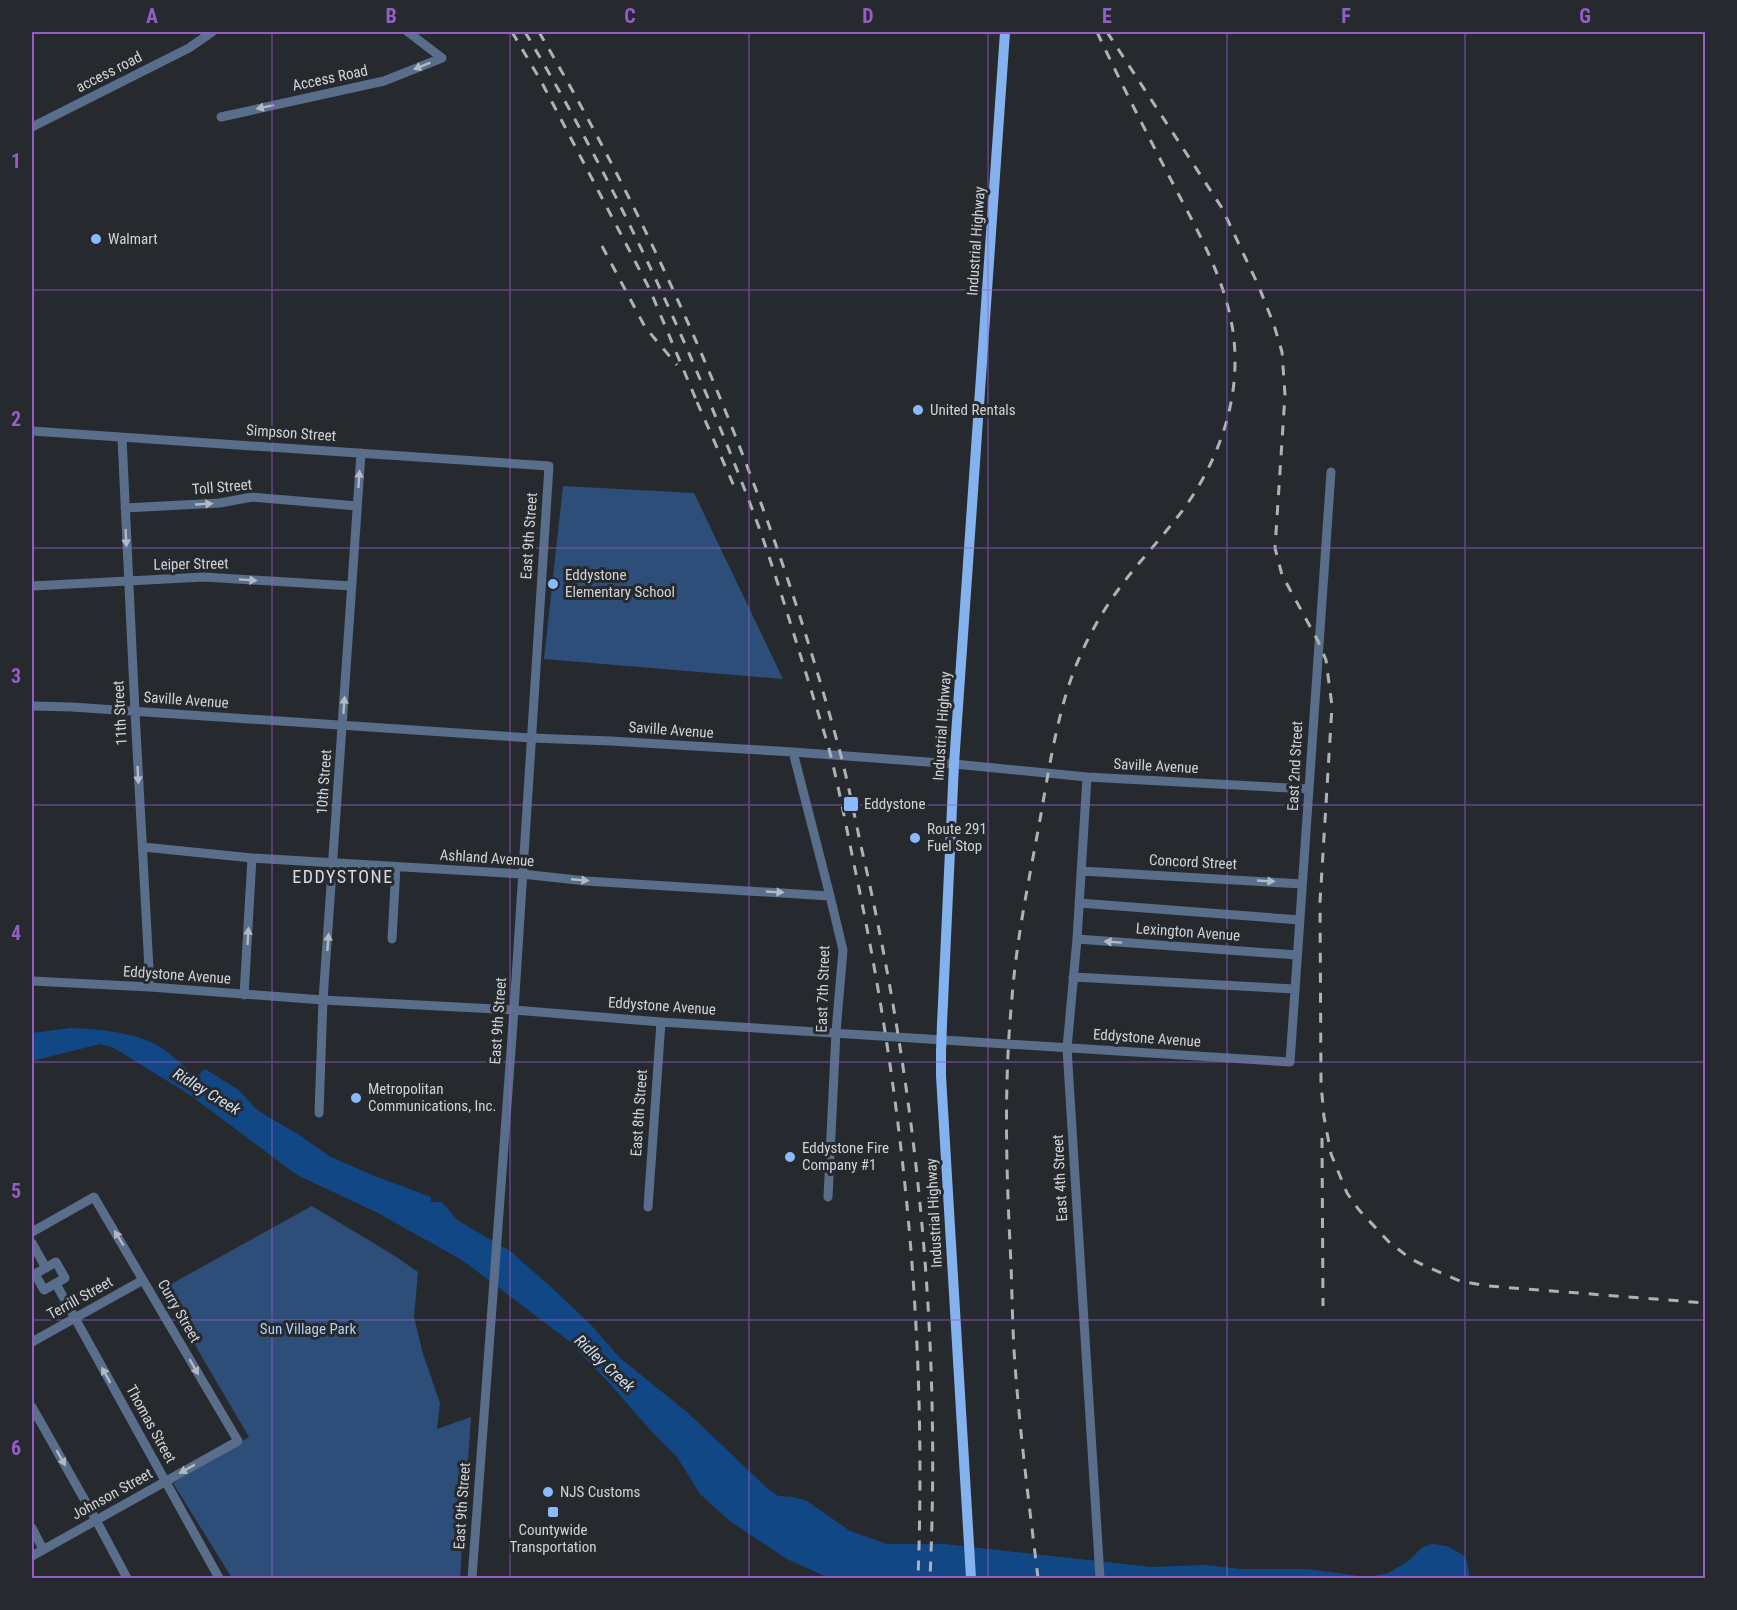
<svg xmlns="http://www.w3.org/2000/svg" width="1737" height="1610" font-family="'Roboto Condensed',sans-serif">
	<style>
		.green { fill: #2d4e79 }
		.water { fill: #124786 }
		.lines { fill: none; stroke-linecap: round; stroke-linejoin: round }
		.minor { stroke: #586e8b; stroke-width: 9 }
		.major { stroke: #84b2ef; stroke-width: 10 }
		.rail { stroke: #afb2b5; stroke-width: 3; stroke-dasharray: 10 10; stroke-linecap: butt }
		.major-bridge { stroke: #84b2ef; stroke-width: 10 }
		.oneway { fill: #b2bac3 }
		.grid { fill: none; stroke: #945ec6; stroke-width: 1.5; stroke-opacity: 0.55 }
		.poi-dot { fill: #89bafc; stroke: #262a2e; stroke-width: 2 }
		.labels { text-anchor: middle; stroke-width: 6; stroke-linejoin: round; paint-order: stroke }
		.street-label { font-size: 15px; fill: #d0d3d6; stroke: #262a2e }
		.poi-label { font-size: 15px; fill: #d0d3d6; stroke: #262a2e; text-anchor: start }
		.park-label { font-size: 15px; fill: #b2cef3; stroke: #262a2e }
		.water-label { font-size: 16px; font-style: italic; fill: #cfddef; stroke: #262a2e }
		.quarter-label { font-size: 18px; letter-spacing: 1.5px; fill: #d6dbe1; stroke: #262a2e }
		.neatline { fill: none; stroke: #945ec6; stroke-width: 2 }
		.grid-label { font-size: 20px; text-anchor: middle; font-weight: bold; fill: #945ec6 }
	</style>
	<rect width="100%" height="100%" fill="#262a2e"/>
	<path class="green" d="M563 486 694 493 783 679 544 659Z
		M312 1206 395 1256 418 1272 414 1317 423 1354 440 1403 437 1429 471 1417 460 1578H232L173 1483 249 1437 162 1289Z"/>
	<path class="water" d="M71 1028C97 1029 132 1032 155 1044 170 1052 183 1066 196 1077L205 1069 239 1090 257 1110 299 1135 331 1157 372 1175 431 1197V1202H442L457 1220 510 1251 550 1286 590 1324 620 1358 687 1412 767 1488 778 1496 794 1497 807 1501 850 1531 887 1544H944L1151 1567 1205 1565 1241 1569H1307L1367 1577 1388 1573 1407 1562 1423 1547 1432 1544 1447 1546 1463 1555 1467 1562 1470 1578H829L787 1559 731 1522 700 1494 677 1457 653 1433 610 1384 569 1341 462 1260 376 1212 297 1175 190 1095 114 1048 100 1044 32 1061V1033Z"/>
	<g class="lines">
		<path class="minor" d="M221 117 384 81 442 58 408 32
			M32 127 189 48 212 32
			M32 431 549 466 514 1010 472 1578
			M122 438 135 712 150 987
			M125 508 220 503 252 497 357 506
			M32 586 204 577 352 586
			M32 706 72 707 531 738 611 741 793 752 954 764 1087 777 1308 789
			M793 752 830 896 843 950 836 1032 828 1197
			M1087 777 1077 939 1067 1048 1100 1578
			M143 847 252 858 522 874 586 881 830 896
			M1081 871 1302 884
			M1079 903 1300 920
			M392 939 396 867
			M1077 939 1297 955
			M1073 977 1295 989
			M32 981 150 987 323 1000 514 1010 661 1022 1290 1062 1331 472
			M244 995 252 858
			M319 1113 323 1000 361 453
			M648 1207 661 1022
			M32 1232 94 1197 238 1441 32 1556
			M32 1243 46 1268
			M56 1262 65 1278 44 1290 35 1274Z
			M56 1284 219 1578
			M32 1342 143 1280
			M32 1407 96 1520 127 1578
			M32 1528 43 1549"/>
		<path class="major" d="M942 1024 954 764 1005 32
			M941 1052V1076L971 1578"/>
		<path class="rail" d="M512 32 541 81 650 290 700 409
			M525 32C602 161 667 295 723 435 736 467 749 500 761 533 785 603 806 674 828 745 839 787 847 831 856 874 905 1106 927 1342 918 1578
			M539 32C669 254 769 493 837 741 849 783 856 826 866 868 918 1101 941 1340 930 1578
			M1107 32 1222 208 1259 287 1274 325 1282 352 1285 395 1275 548 1282 575 1318 641 1326 660 1332 706 1320 902 1321 1084 1324 1117 1331 1154 1347 1193 1359 1210 1389 1242 1411 1259 1425 1266 1460 1281 1488 1286 1706 1303
			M602 246 645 327 677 365
			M697 402 737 493
			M1322 1138 1323 1306
			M1038 1578C1029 1503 1019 1427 1014 1350 1012 1315 1012 1279 1010 1244 1006 1162 1004 1080 1012 998 1016 944 1027 890 1037 836 1047 783 1054 727 1072 676 1083 646 1099 616 1118 590 1139 561 1164 536 1185 507 1215 465 1235 413 1235 362 1236 295 1200 236 1170 178 1145 130 1120 81 1097 32"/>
		<path class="major-bridge" d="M941 1052 942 1024"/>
	</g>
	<defs><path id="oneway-solid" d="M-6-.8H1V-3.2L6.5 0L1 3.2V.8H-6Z" transform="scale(1.5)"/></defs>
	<g class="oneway">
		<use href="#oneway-solid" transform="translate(422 66) rotate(158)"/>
		<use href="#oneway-solid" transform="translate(265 107) rotate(168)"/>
		<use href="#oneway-solid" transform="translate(359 479) rotate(-86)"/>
		<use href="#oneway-solid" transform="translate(204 504) rotate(-3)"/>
		<use href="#oneway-solid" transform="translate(126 538) rotate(87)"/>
		<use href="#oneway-solid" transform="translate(248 580) rotate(4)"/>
		<use href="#oneway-solid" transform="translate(344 705) rotate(-86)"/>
		<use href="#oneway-solid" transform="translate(138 775) rotate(87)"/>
		<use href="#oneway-solid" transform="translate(580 880) rotate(5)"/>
		<use href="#oneway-solid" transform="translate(1266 881) rotate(3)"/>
		<use href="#oneway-solid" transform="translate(775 892) rotate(3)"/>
		<use href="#oneway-solid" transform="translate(248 936) rotate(-87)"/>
		<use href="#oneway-solid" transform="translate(328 942) rotate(-86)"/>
		<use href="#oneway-solid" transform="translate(1113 942) rotate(-176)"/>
		<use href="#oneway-solid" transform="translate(119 1238) rotate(-121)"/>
		<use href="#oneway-solid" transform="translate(194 1367) rotate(60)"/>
		<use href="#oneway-solid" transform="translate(106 1375) rotate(-119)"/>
		<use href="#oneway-solid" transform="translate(61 1458) rotate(60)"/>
		<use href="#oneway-solid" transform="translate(187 1469) rotate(151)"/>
	</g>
	<path class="grid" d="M272 32V1578M510 32V1578M749 32V1578M988 32V1578M1227 32V1578M1465 32V1578M32 290H1706M32 548H1706M32 805H1706M32 1062H1706M32 1320H1706"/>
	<g class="poi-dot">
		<circle cx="96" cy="239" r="6"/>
		<circle cx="918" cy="410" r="6"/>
		<circle cx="553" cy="584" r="6"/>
		<rect x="843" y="796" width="16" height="16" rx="3"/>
		<circle cx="915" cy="838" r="6"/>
		<circle cx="356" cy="1098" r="6"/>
		<circle cx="790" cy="1157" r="6"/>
		<circle cx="548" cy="1492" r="6"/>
		<rect x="547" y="1506" width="12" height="12" rx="3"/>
	</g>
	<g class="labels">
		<g class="street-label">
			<text transform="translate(109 72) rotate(-27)" y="5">access road</text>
			<text transform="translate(330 78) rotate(-12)" y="5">Access Road</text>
			<text transform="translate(976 241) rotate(-86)" y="5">Industrial Highway</text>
			<text transform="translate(291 433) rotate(4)" y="5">Simpson Street</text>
			<text transform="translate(222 487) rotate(-5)" y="5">Toll Street</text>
			<text transform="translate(529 536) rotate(-86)" y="5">East 9th Street</text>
			<text transform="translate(191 564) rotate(-1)" y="5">Leiper Street</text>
			<text transform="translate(186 700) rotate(4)" y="5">Saville Avenue</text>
			<text transform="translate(120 713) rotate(-93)" y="5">11th Street</text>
			<text transform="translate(942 726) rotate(-86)" y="5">Industrial Highway</text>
			<text transform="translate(671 730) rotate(4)" y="5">Saville Avenue</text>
			<text transform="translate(1156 766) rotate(3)" y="5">Saville Avenue</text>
			<text transform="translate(1295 766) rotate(-87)" y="5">East 2nd Street</text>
			<text transform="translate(324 782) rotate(-86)" y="5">10th Street</text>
			<text transform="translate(487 858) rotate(4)" y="5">Ashland Avenue</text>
			<text transform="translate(1193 862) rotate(3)" y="5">Concord Street</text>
			<text transform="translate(1188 932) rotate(4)" y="5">Lexington Avenue</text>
			<text transform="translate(177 975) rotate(4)" y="5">Eddystone Avenue</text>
			<text transform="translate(823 989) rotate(-88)" y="5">East 7th Street</text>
			<text transform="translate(662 1006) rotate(4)" y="5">Eddystone Avenue</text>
			<text transform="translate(498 1021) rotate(-86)" y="5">East 9th Street</text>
			<text transform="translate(1147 1038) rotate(4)" y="5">Eddystone Avenue</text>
			<text transform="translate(639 1113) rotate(-86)" y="5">East 8th Street</text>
			<text transform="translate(1060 1178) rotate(-93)" y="5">East 4th Street</text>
			<text transform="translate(934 1213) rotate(-93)" y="5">Industrial Highway</text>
			<text transform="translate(80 1298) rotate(-29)" y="5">Terrill Street</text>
			<text transform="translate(179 1311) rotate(60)" y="5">Curry Street</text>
			<text transform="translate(151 1424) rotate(61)" y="5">Thomas Street</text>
			<text transform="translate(112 1494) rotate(-29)" y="5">Johnson Street</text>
			<text transform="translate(462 1506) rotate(-86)" y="5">East 9th Street</text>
		</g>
		<g class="poi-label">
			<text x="108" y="244">Walmart</text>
			<text x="930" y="415">United Rentals</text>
			<text x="565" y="580">Eddystone<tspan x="565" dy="17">Elementary School</tspan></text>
			<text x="864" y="809">Eddystone</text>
			<text x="927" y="834">Route 291<tspan x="927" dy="17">Fuel Stop</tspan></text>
			<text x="368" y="1094">Metropolitan<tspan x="368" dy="17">Communications, Inc.</tspan></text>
			<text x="802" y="1153">Eddystone Fire<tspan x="802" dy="17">Company #1</tspan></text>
			<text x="560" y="1497">NJS Customs</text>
			<text x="553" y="1535" text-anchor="middle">Countywide<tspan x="553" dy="17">Transportation</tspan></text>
		</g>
		<g class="park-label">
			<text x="308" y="1334">Sun Village Park</text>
		</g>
		<g class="water-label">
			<text transform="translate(207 1091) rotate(31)" y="6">Ridley Creek</text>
			<text transform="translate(605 1363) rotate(43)" y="6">Ridley Creek</text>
		</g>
		<g class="quarter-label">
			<text x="343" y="883">EDDYSTONE</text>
		</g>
	</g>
	<rect width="1737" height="1610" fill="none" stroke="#262a2e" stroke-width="66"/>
	<rect x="33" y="33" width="1671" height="1544" class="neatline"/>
	<g class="grid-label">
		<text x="152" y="23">A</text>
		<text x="391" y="23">B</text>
		<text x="630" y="23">C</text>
		<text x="868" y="23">D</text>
		<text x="1107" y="23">E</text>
		<text x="1346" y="23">F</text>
		<text x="1585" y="23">G</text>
		<text x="16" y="168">1</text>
		<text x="16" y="426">2</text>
		<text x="16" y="683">3</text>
		<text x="16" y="940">4</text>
		<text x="16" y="1198">5</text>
		<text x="16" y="1455">6</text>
	</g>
</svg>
